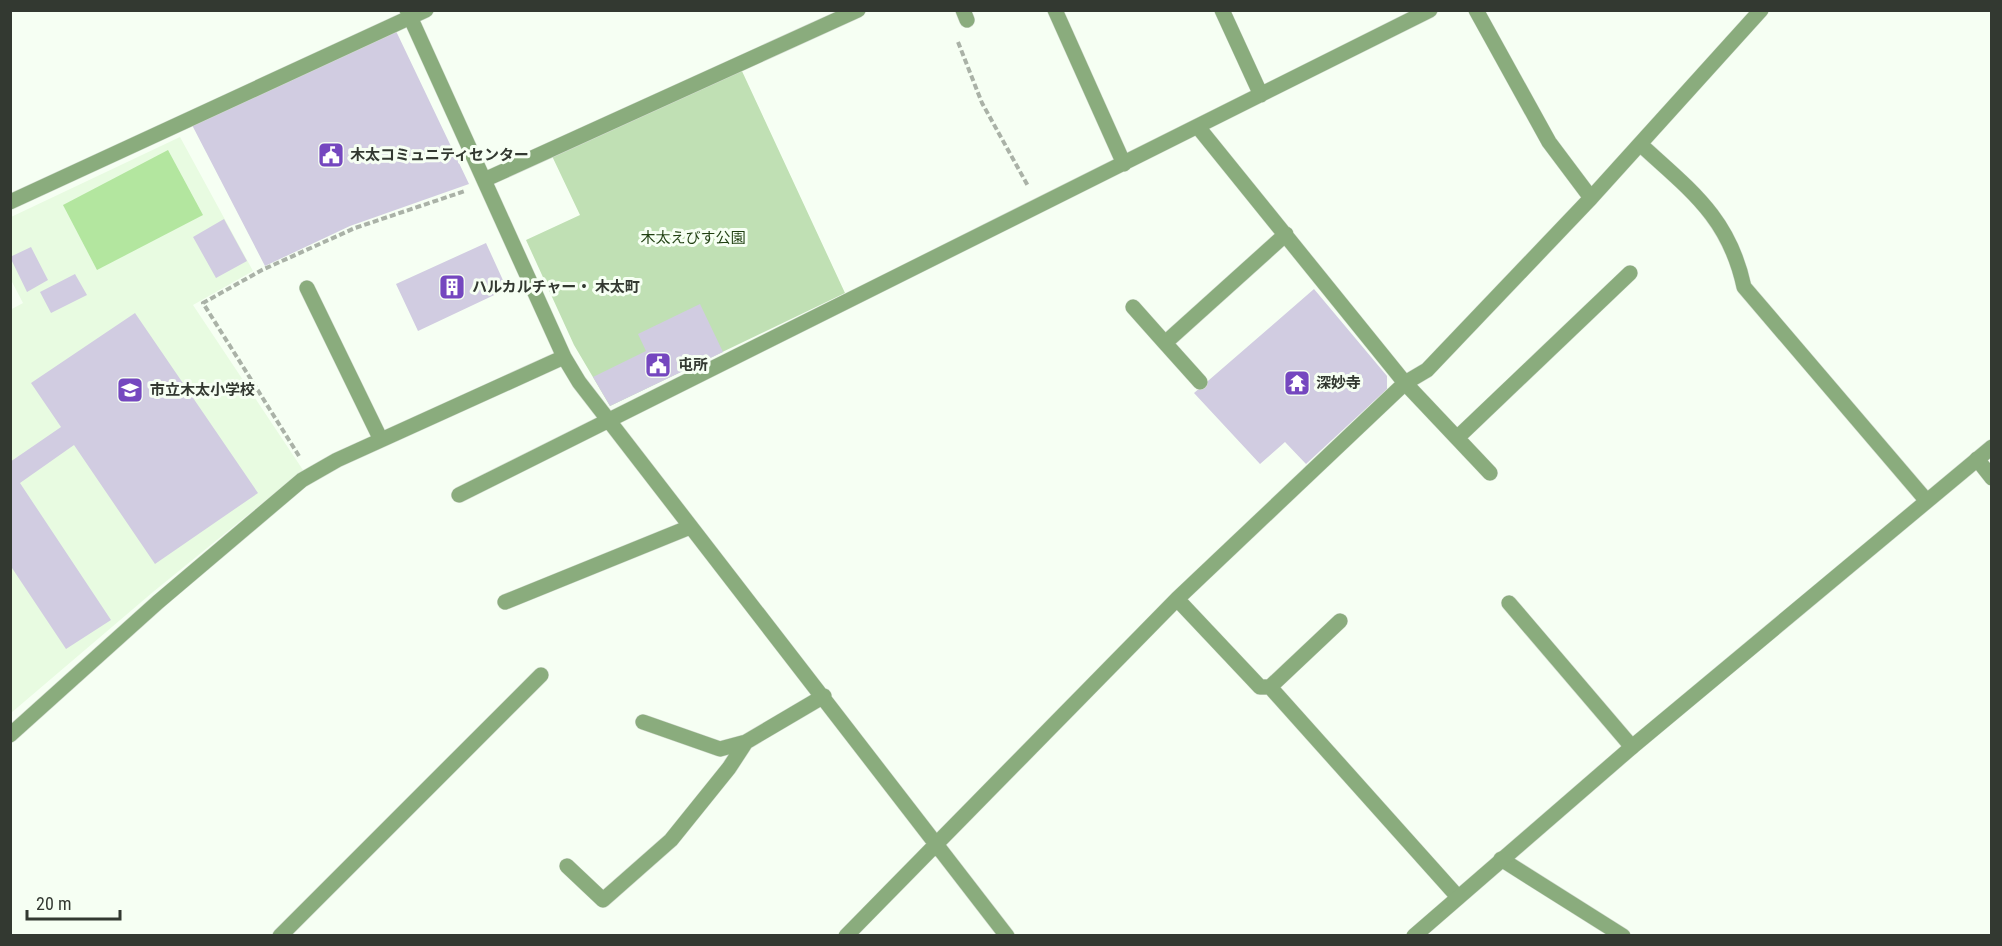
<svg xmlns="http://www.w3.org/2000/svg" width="2002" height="946" font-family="'Roboto Condensed','Noto Sans JP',sans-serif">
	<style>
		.built { fill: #e8fbe1 }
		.green { fill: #c0e0b4 }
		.water { fill: #b3e69f }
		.building { fill: #d1cce1 }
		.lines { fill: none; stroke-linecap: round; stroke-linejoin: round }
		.minor-casing { stroke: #d3dbd0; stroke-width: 16 }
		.tertiary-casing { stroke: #d3dbd0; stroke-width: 16 }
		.path { stroke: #aab2a7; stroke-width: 4; stroke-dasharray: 6 3; stroke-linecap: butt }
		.minor { stroke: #8aac7d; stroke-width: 15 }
		.tertiary { stroke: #8aac7d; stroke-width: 15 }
		.labels { text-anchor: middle; stroke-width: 6; stroke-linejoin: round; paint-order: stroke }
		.poi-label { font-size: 15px; font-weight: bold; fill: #333931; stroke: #f6fff3; text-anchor: start }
		.park-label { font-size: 15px; fill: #1f3f10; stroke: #f6fff3 }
	</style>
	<rect width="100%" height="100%" fill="#f6fff3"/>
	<path class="built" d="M180 137 253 271 193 305 303 470 153 592 11 713 10 310 23 303 11 280V217Z"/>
	<path class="green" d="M741 69 845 293 610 406 574 345 526 240 580 215 552 156Z"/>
	<path class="water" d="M168 150 203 215 97 270 63 205Z"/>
	<path class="building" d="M396 31 469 184 350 226 265 266 192 125Z
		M224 219 247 261 216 278 193 237Z
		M486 243 507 289 418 331 396 284Z
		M31 247 48 280 27 292 10 257Z
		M75 274 87 295 51 313 40 292Z
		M1314 289 1387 376V389L1306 464 1285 442 1260 464 1194 393Z
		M700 304 723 352 610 406 593 377 646 351 638 334Z
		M135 313 258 493 155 564 74 445 20 483 111 620 66 649 10 565V462L61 427 31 383Z"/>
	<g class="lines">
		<defs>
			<path id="minor" d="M407 10 564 357 579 382 1007 936
				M963 10 967 20
				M1055 10 1124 164
				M1222 10 1261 95
				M1476 10 1549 142 1591 198
				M1198 127 1405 383 1490 473
				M1640 144C1690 190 1729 217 1744 287L1926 500
				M484 180 858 10
				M10 202 426 10
				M307 288 381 440
				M1133 307 1165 343 1286 234
				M1165 343 1200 382
				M1457 438 1630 273
				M1977 459 1992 478
				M459 495 1430 10
				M1177 599 1260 687H1270
				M505 602 690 527
				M1509 603 1632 747
				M1340 621 1270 687 1458 897
				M643 722 720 749 746 742 824 696
				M10 735 158 602 302 480 337 460 564 357
				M1501 859 1623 936
				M567 866 603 900 671 840 729 768 746 742
				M280 936 541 675
				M846 936 1177 599 1405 383 1427 370 1591 198 1761 10"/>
			<path id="tertiary" d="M1414 936 1632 747 1992 447"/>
		</defs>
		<use href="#minor" class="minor-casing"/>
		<use href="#tertiary" class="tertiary-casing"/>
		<path class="path" d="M958 42 982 103 1028 186
			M299 456 203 303 262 270 355 228 465 191"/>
		<use href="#minor" class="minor"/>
		<use href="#tertiary" class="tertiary"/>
	</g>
	<defs>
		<symbol id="civic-square" viewBox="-11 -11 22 22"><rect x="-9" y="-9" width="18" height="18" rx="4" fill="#7547bf" stroke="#f6fff3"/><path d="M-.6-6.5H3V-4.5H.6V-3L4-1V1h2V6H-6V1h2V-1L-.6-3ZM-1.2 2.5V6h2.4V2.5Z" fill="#fff"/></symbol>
		<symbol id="building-square" viewBox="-11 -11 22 22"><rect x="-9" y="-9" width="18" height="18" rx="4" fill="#7547bf" stroke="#f6fff3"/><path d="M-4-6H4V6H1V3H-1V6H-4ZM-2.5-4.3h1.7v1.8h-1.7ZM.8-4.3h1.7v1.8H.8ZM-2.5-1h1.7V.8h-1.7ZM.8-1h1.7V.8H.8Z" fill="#fff"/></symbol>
		<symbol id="temple-square" viewBox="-11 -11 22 22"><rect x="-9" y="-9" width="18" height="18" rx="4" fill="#7547bf" stroke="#f6fff3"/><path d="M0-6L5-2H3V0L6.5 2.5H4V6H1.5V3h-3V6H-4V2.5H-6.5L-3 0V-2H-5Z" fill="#fff"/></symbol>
		<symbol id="school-square" viewBox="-11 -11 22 22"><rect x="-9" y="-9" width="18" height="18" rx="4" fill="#7547bf" stroke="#f6fff3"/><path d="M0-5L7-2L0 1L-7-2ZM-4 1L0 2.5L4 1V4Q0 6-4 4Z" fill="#fff"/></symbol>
	</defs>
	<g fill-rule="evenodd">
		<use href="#civic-square" x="316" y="140" width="30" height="30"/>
		<use href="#building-square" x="437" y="272" width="30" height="30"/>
		<use href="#civic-square" x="643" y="350" width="30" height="30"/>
		<use href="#temple-square" x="1282" y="368" width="30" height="30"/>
		<use href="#school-square" x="115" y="375" width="30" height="30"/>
	</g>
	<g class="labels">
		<g class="poi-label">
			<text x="350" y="160">木太コミュニティセンター</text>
			<text x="472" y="292">ハルカルチャー・ 木太町</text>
			<text x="678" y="370">屯所</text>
			<text x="1316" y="388">深妙寺</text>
			<text x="150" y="395">市立木太小学校</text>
		</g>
		<g class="park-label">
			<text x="693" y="243">木太えびす公園</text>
		</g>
	</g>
	<rect width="2002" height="946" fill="none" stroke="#333931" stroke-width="24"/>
	<path d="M27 910v9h93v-9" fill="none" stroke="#333931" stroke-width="3"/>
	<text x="36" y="910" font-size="18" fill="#333931" stroke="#f6fff3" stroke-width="4.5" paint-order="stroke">20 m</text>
</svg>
